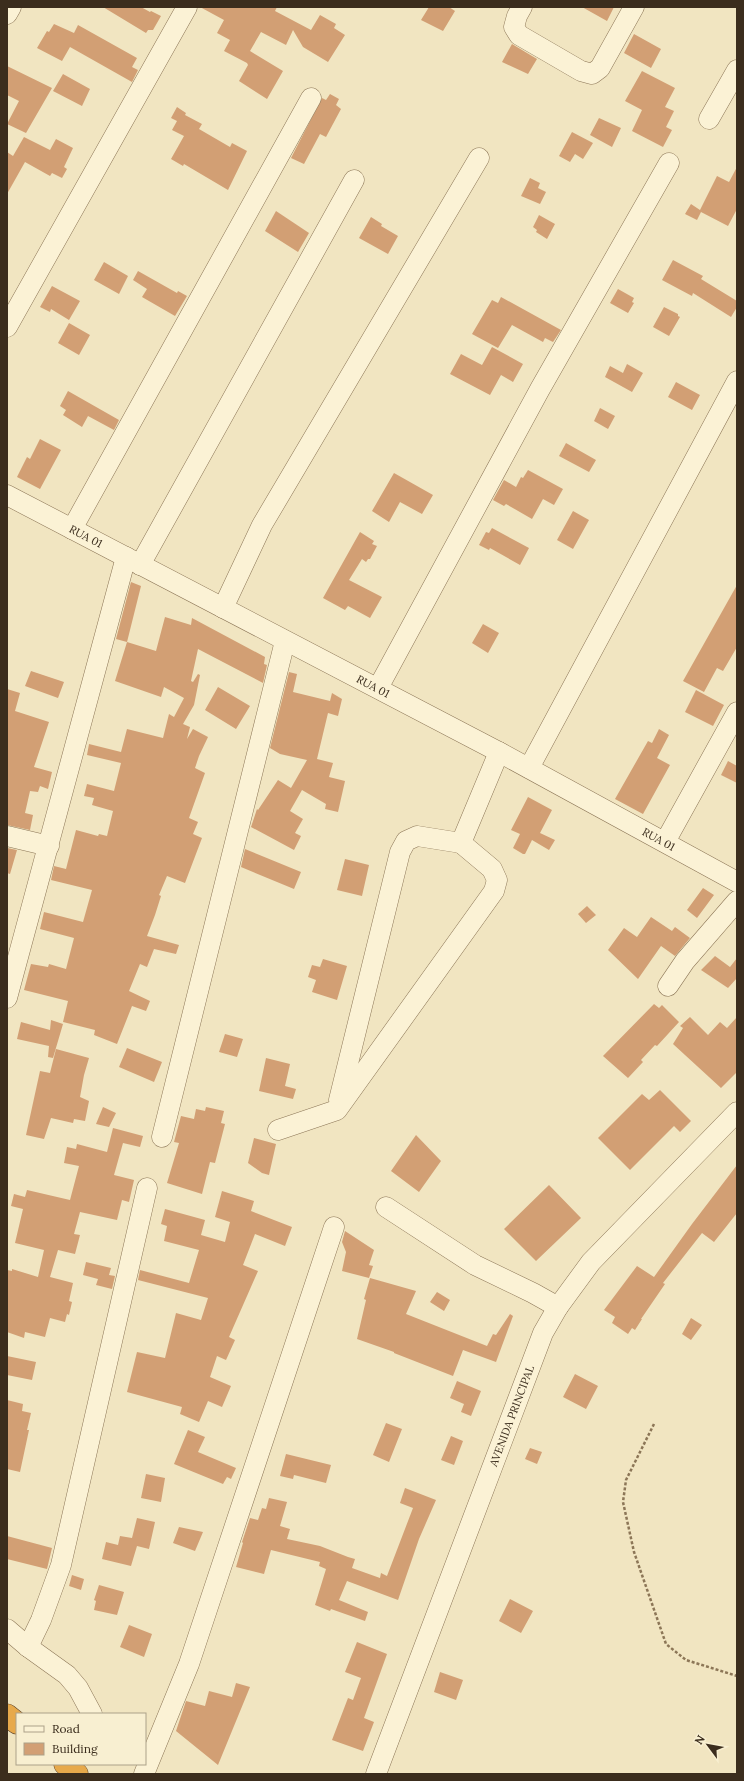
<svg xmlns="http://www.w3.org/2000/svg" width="744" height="1781" font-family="Lora,serif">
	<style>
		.building { fill: #d29f74 }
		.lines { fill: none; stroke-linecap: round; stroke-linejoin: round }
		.minor-casing { stroke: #8c7657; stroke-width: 21 }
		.highway-casing { stroke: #5a432c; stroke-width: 23 }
		.path { stroke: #8c7657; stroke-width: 2.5; stroke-dasharray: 3 2; stroke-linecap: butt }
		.minor { stroke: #fbf2d5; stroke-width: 20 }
		.highway { stroke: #e7a94b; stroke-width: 22 }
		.labels { text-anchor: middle; stroke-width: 3.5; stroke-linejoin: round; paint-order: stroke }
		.street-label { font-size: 11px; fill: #3b2d1d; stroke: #f8efd1 }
	</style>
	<rect width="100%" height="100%" fill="#f1e5c1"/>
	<path class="building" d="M103 7H141L150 12 151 11 161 16 153 30H148L146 33Z
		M200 7H277L275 11 311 30 320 15 336 24 334 28 345 35 328 62 303 47 293 30 286 45 261 32 250 51 283 71 267 99 239 81 248 65 247 63 224 51 230 40 217 33 224 20Z
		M429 7H449L455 11 443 31 421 20Z
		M582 7H614L607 21Z
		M54 24 74 33 78 25 137 58 132 67 138 70 132 82 70 47 62 61 37 48 47 31 49 32Z
		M634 34 661 49 651 68 624 53Z
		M512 44 537 59 528 74 502 62Z
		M7 66 52 88 26 133 7 124 19 101 7 95Z
		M642 71 675 88 665 107 674 111 666 127 672 130 663 147 632 131 642 110 625 101Z
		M63 74 90 89 82 106 53 91Z
		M330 94 339 99 336 105 341 109 326 137 320 134 304 164 291 158 322 98 326 100Z
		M177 107 186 113 185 115 202 124 199 129 230 147 232 143 247 151 228 190 184 164 183 166 171 159 184 136 172 130 177 121 171 118Z
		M599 118 621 128 612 147 590 135Z
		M572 132 593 143 583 159 575 154 570 162 559 156Z
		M24 137 50 150 56 139 73 148 64 167 67 169 62 178 52 173 50 176 25 162 7 194V152L13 156Z
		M737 167V209L728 226 701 212 697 220 685 214 691 204 700 210 717 176 729 182Z
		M530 178 540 183 538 188 546 192 540 204 521 196Z
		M276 211 309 233 298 252 265 231Z
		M539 215 555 224 547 239 536 232 537 230 533 227Z
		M371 217 382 224 381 226 398 236 388 254 359 238Z
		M673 260 703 276 701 279 737 301V307L731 317 693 293 692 296 662 280Z
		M104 262 128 276 119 294 94 280Z
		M138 271 177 293 178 291 187 296 175 316 142 297 147 289 133 280Z
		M52 286 80 301 69 320 51 309 50 312 40 307Z
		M618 289 634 298 632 302 634 303 628 313 610 303Z
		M501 297 561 330 553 342 545 338 543 342 512 325 498 348 472 334 492 300 498 303Z
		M664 307 678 314V316L680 317 669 336 653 327Z
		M69 323 90 335 79 355 58 343Z
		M492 347 523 364 513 382 501 375 490 395 450 374 461 354 482 365Z
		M627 364 643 373 632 392 605 377 610 366 623 373Z
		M676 382 700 395 692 410 668 397Z
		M68 391 119 420 114 430 88 416 82 427 63 415 66 410 60 406Z
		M600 408 615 416 608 429 594 421Z
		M40 439 61 450 40 489 17 477 27 457 30 459Z
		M566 443 596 460 589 472 559 456Z
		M528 470 563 489 554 505 543 499 532 519 506 504 504 506 493 500 504 480 516 487 521 477 523 478Z
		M394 473 433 495 422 514 400 502 389 522 372 511Z
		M573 511 589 520 573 549 557 540Z
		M492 528 529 548 520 565 490 548 489 550 479 545 486 532 489 533Z
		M360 532 374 541 372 544 377 546 370 559H368L366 562 362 559 349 580 382 597 370 618 348 606 345 610 323 598Z
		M131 582 141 586 127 642 116 639Z
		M737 585V647L723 671 717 668 704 692 683 681Z
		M165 617 191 625 192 618 265 657 264 664 267 665 263 683 198 649 191 681 193 682 198 674 200 675 194 705 183 724 190 727 187 739 193 729 208 737 199 756 195 768 205 773 189 818 198 822 193 834 202 838 185 883 167 876 159 895 161 896 155 915 147 936 179 945 176 954 154 949 147 967 140 964 129 991 150 1001 146 1011 132 1006 117 1044 94 1035 95 1030 63 1022 68 1001 24 990 31 964 48 967 49 964 66 969 74 938 40 929 44 912 83 922 92 890 51 880 54 866 66 869 76 830 98 836 99 834 107 836 113 811 92 805 94 798 84 796 87 784 114 791 121 763 87 755 89 744 121 752 127 729 163 738 169 714 174 717 184 698 164 687 161 697 115 681 127 642 156 651Z
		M483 624 499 633 488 653 472 643Z
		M31 671 64 682 58 698 25 686Z
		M289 672 297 674 293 692 330 701 332 693 342 699 338 716 328 713 317 759 333 763 329 777 345 781 338 812 325 809 326 804 302 790 290 811 303 819 295 833 301 836 294 850 251 827 257 809 258 810 278 780 291 788 307 760 280 754 270 748Z
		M218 687 250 706 236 729 205 710Z
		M7 689 20 693 15 711 49 722 34 767 52 772 48 789 40 786 38 792 30 791 25 813 33 815 30 830 7 825Z
		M696 690 724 705 713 726 685 712Z
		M659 729 669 735 657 758 670 765 643 814 615 799 648 741 652 743Z
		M728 761 737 766V783L721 775Z
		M528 797 552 810 540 833 555 840 549 850 532 840 525 854H523L513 848 520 834 511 830Z
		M7 848 17 850 10 874 7 873Z
		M245 849 301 872 294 889 241 867Z
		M345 859 369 865 362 896 337 890Z
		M703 888 714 895 697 918 687 910Z
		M587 906 596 915 586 923 578 914Z
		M651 917 672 931 675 927 690 938 675 956 661 946 638 979 608 950 624 928 637 937Z
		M715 956 730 967 737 958V978L728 988 701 970Z
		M323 959 347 966 337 1000 312 992 316 980 308 977 312 965 320 967Z
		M654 1004 659 1008 662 1005 679 1022 657 1046 655 1045 641 1060 643 1062 628 1078 603 1056Z
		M690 1017 708 1035 720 1022 727 1028 737 1017V1072L721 1088 673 1044 683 1028 680 1026Z
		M51 1020 63 1024 53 1058 48 1057 49 1046 17 1039 21 1022 50 1030Z
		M225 1034 243 1039 237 1057 219 1052Z
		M127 1048 162 1062 154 1082 119 1067Z
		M56 1049 89 1058 84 1075 80 1097 89 1101 85 1121 74 1119 73 1123 51 1118 44 1139 26 1135 40 1071 50 1073Z
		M266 1058 290 1064 285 1086 296 1089 293 1099 259 1091Z
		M660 1090 691 1121 680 1132 674 1126 630 1170 598 1138 642 1094 649 1100Z
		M103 1107 116 1113 109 1127 96 1124Z
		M206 1107 224 1111 221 1123 225 1124 215 1163 210 1162 202 1194 167 1183 179 1143 174 1142 181 1116 194 1119 196 1109 205 1111Z
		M113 1128 143 1136 140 1147 123 1143 114 1175 134 1180 129 1202 122 1200 117 1220 80 1212 74 1234 80 1235 75 1254 58 1250 50 1277 73 1283 69 1301 72 1302 69 1315 67 1314 65 1322 50 1318 45 1337 25 1332 24 1338 7 1332V1270L12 1271V1269L38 1277 44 1250 15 1243 23 1209 11 1206 14 1194 25 1197 27 1190 70 1200 79 1166 64 1163 67 1147 76 1149 77 1144 107 1152Z
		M416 1135 441 1161 419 1192 391 1171Z
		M254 1138 276 1144 269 1175 262 1173 248 1163Z
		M737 1165V1213L714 1242 702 1233 663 1283 665 1284 641 1319H642L635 1330 632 1328 628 1334 612 1323 615 1317 604 1310 637 1266 654 1277 692 1224Z
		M549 1185 581 1218 536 1261 504 1229Z
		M222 1191 254 1201 251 1211 292 1227 285 1246 255 1234 243 1265 258 1271 229 1337 235 1340 226 1360 217 1356 210 1377 231 1386 222 1407 208 1401 199 1422 180 1414 182 1407 127 1392 137 1352 165 1358 176 1313 201 1320 208 1298 138 1280 140 1270 189 1283 199 1250 164 1241 167 1226 161 1224 165 1209 205 1220 201 1235 225 1242 230 1222 215 1217Z
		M345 1231 374 1250 369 1265 373 1266 369 1278 342 1271 346 1252 342 1242Z
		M86 1262 111 1268 109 1275 115 1276 112 1289 96 1285 98 1279 83 1275Z
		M370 1278 416 1291 406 1314 487 1346 493 1334 496 1335 510 1314 513 1316 496 1362 463 1350 453 1376 394 1353V1352L357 1339 366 1300 364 1299Z
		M437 1292 450 1300 444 1311 430 1302Z
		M691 1318 702 1325 691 1340 682 1334Z
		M7 1356 36 1362 32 1380 7 1375Z
		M575 1374 598 1386 586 1409 563 1397Z
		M457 1381 481 1391 471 1416 461 1412 464 1404 450 1398Z
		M7 1400 23 1404 22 1411 31 1413 27 1430H29L20 1472 7 1469Z
		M386 1423 402 1429 389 1462 373 1455Z
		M188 1430 205 1437 198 1452 236 1468 231 1479 227 1477 223 1484 174 1464Z
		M451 1436 463 1441 454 1465 441 1460Z
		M530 1448 542 1452 537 1464 525 1459Z
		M286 1454 331 1465 326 1483 294 1475 293 1479 280 1476Z
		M146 1474 165 1478 161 1502 141 1498Z
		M405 1488 436 1500 419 1539 398 1600 347 1581 339 1600 368 1612 365 1621 331 1609 330 1611 315 1605 326 1569 319 1566 320 1562 271 1550 264 1574 236 1567 243 1543 242 1542 250 1518 258 1520 262 1508 266 1509 269 1498 287 1502 280 1526 290 1529 287 1539 320 1546 348 1557 355 1559 352 1568 380 1578 381 1573 387 1576 413 1508 400 1503Z
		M137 1518 155 1522 149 1549 137 1546 131 1566 102 1559 106 1542 118 1545 120 1536 132 1538Z
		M179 1527 203 1532 195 1551 173 1543Z
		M7 1536 52 1548 47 1569 7 1559Z
		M72 1575 84 1579 81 1590 69 1586Z
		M99 1585 124 1592 117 1615 94 1610 96 1601 94 1600Z
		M510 1599 533 1611 521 1633 499 1621Z
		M129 1625 152 1634 144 1657 120 1647Z
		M357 1642 387 1654 364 1718 374 1722 363 1751 332 1740 348 1698 353 1700 361 1678 345 1672Z
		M440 1672 463 1680 456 1700 434 1692Z
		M236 1683 250 1687 218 1765 176 1731 186 1701 205 1706 209 1691 232 1697Z"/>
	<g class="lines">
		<defs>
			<g id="minor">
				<path d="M522 7 517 16 514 27 519 35 581 71 592 74 600 68 634 7"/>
				<path d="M7 14 11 7"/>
				<path d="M709 119 737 70"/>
				<path d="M7 327 187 7"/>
				<path id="s1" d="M7 495 499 752 737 882"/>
				<path d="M72 529 311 98"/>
				<path d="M140 565 354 180"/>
				<path d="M223 608 262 525 479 158"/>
				<path d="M378 688 540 389 669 163"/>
				<path d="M529 768 737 381"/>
				<path d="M7 836 49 846"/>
				<path d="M665 842 737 712"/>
				<path d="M668 986 685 961 737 901"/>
				<path d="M7 998 126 557"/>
				<path d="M339 1100 400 852 406 841 417 836 461 843"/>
				<path d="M278 1130 337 1110 494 891 497 880 492 869 461 843 499 752"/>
				<path d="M162 1137 285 641"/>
				<path d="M386 1207 475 1265 533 1293 558 1307"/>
				<path d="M7 1629 28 1647 67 1675 78 1688 92 1714"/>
				<path d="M28 1647 41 1620 61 1565 147 1188"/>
				<path d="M144 1774 189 1664 334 1227"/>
				<path id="s2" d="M376 1774 543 1333 558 1307 591 1262 737 1112"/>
			</g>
			<path id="highway" d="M7 1715 17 1723
				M65 1764 77 1774"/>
		</defs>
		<use href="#minor" class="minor-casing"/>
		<use href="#highway" class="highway-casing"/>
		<path class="path" d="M654 1424 626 1480 623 1502 634 1552 666 1644 686 1660 737 1676"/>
		<use href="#minor" class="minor"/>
		<use href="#highway" class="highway"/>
	</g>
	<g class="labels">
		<g class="street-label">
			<text dy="4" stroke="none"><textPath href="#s1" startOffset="89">RUA 01</textPath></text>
			<text dy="4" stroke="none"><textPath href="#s1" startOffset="413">RUA 01</textPath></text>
			<text dy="4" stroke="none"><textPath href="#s1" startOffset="737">RUA 01</textPath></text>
			<text dy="4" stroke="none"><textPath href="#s2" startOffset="383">AVENIDA PRINCIPAL</textPath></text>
		</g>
	</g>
	<rect width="744" height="1781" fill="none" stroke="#3b2d1d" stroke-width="16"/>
	<rect x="16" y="1713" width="130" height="52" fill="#f8efd1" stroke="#aca189"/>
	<rect x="24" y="1726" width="20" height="6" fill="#fbf2d5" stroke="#aca189"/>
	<text x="52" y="1733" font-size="12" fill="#3b2d1d">Road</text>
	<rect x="24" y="1743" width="20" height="12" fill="#d29f74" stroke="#aca189"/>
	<text x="52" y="1753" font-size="12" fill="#3b2d1d">Building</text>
	<g transform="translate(708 1745) rotate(302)" stroke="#f8efd1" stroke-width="3" paint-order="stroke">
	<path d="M0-3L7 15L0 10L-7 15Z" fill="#3b2d1d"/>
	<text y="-6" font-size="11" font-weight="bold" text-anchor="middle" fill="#3b2d1d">N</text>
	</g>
</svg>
